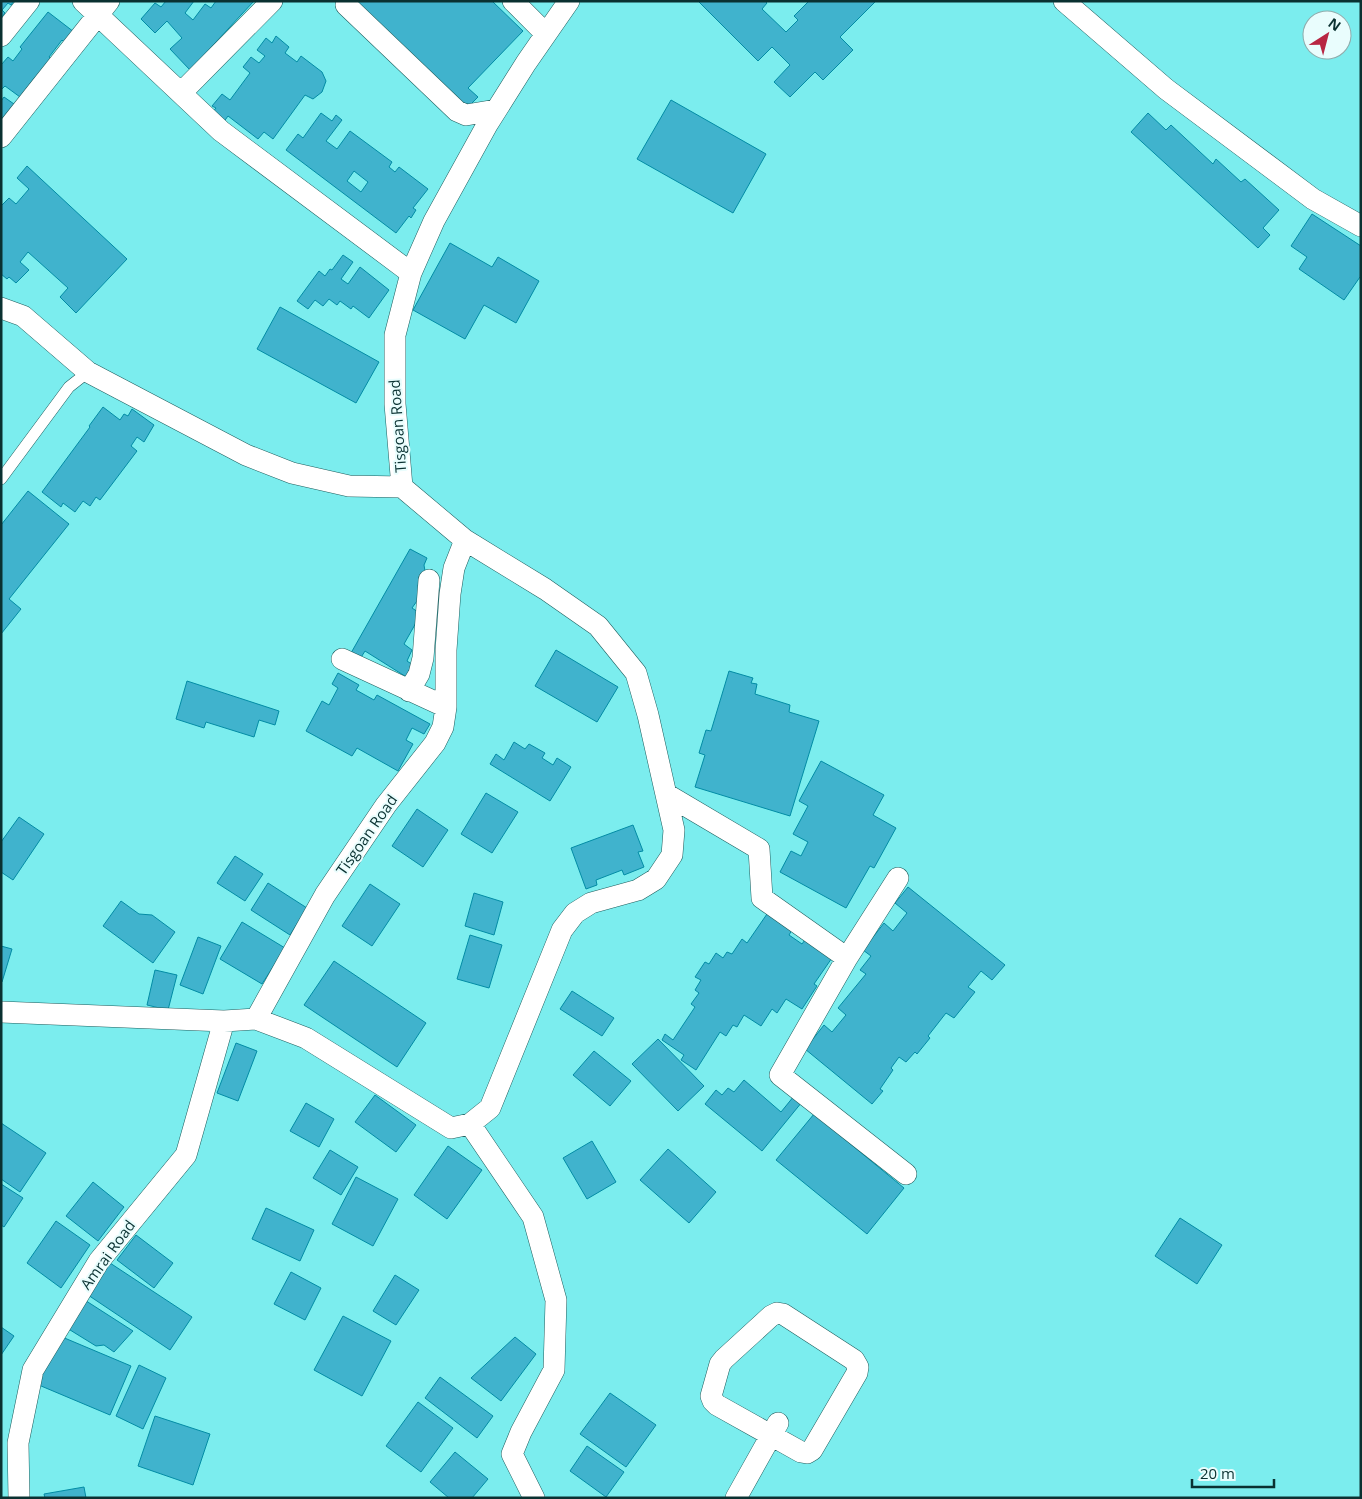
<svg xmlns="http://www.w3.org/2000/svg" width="1362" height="1499" font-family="'Open Sans',sans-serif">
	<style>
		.building { fill: #40b3cd; stroke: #028ca5; fill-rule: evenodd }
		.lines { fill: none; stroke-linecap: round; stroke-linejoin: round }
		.service-casing { stroke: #1f5e5e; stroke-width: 12 }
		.minor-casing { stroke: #1f5e5e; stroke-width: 22 }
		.service { stroke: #fff; stroke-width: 11 }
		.minor { stroke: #fff; stroke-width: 21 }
		.labels { text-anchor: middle; stroke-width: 4; stroke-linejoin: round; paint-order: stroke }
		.street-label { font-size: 15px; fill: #0a3131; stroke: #e9fdfd }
	</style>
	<rect width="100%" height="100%" fill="#7bedee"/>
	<path class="building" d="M1 1H14L11 5 8 3 2 10 5 13 1 18Z
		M166 1H194L185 13 193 20 205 4 211 8 216 1H254L190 70 170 49 182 38 167 21 155 33 141 19 155 3 161 7Z
		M349 1H492L523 31 468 88 478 97 463 112Z
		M698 1H765L767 3 762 9 786 32 798 20 794 16 809 1H876L840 37 853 50 823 80 815 72 790 97 774 82 790 65 772 47 758 61Z
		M48 12 74 32 65 43 62 40 49 57 54 61 39 80 35 77 20 97 5 86 1 90V65L8 57 13 61 22 49 20 47Z
		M276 36 289 47 285 53 297 62 301 56 322 72 326 81 322 92 313 99 305 95 273 139 264 132 258 139 228 116 223 123 211 114 216 108 212 106 222 94 230 100 250 73 243 67 251 57 259 63 265 56 257 50 266 38 272 43Z
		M4 97 14 104 1 120V101Z
		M671 100 766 154 733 213 637 159Z
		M321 113 332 121 336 115 342 120 326 141 337 149 350 131 392 162 389 167 395 172 399 167 428 189 413 208 416 210 411 218 409 216 396 233 286 150 298 134 303 138ZM354 171 368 182 361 192 347 181Z
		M1148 113 1166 130 1171 125 1213 164 1216 159 1241 182 1245 179 1279 210 1263 228 1270 235 1258 248 1131 132Z
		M27 166 127 259 76 313 60 297 68 288 28 252 20 262 29 270 16 283 9 277 7 279 1 274V206L9 198 16 204 29 189 17 178Z
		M1312 214 1361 246V278L1360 277 1344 300 1299 269 1307 257 1291 246Z
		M450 243 492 267 498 257 539 281 516 323 484 305 465 339 413 310Z
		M343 255 353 262 341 279 348 284 360 267 389 290 369 318 353 306 351 309 340 301 337 305 329 299 323 306 315 300 308 309 297 301 319 271 325 276 330 269 332 270Z
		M280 307 379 362 356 403 257 349Z
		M103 407 120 420 124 414 128 416 132 409 154 425 144 442 137 437 131 446 137 451 100 500 96 497 90 506 83 501 75 512 63 503 61 507 42 492 90 427 89 426Z
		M28 491 69 524 9 599 21 609 1 634V525Z
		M410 549 427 558 424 565 425 571 418 586 424 591 412 608 421 614 404 644 412 650 407 661 413 665 408 678 365 651 360 659 351 653Z
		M556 650 618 687 597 722 535 686Z
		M729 671 753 678 751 683 757 684 755 694 790 705 789 712 819 721 790 816 695 787 705 755 699 753 706 730 711 731Z
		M338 673 359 685 356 690 374 700 377 695 430 724 424 734 412 728 406 740 413 744 398 771 357 748 352 756 306 731 322 701 329 705 338 688 332 684Z
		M187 681 279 711 275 725 259 720 254 737 206 722 204 728 176 719Z
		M514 742 525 749 529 744 545 753 542 758 553 765 557 758 571 767 550 801 490 764 496 754 504 760Z
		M821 761 884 795 873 815 896 828 874 868 870 866 846 908 780 872 791 851 801 856 808 842 793 834 808 806 799 801Z
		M486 793 518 812 492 853 461 834Z
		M417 809 448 830 423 867 392 846Z
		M19 817 44 834 13 880 1 872V842Z
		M633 825 643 851 638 852 644 867 624 875 622 870 596 880 597 885 586 889 571 848Z
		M235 856 263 874 245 901 217 883Z
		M268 883 307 908 290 935 251 910Z
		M370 884 400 904 372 946 342 926Z
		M908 887 1005 965 992 980 981 971 968 987 975 992 954 1018 946 1013 928 1036 930 1038 917 1054 915 1052 906 1062 899 1057 891 1068 893 1070 880 1089 883 1091 872 1104 805 1049 824 1025 832 1032 846 1015 838 1008 866 974 860 970 871 956 863 950 884 923 893 931 907 913 895 903Z
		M474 893 503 902 494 935 465 926Z
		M121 901 139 914 152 915 175 932 153 963 103 926Z
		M767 914 792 930 789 935 802 944 807 937 834 955 814 984 817 986 802 1009 786 999 777 1013 772 1009 761 1026 744 1015 737 1027 733 1025 726 1036 720 1032 696 1070 681 1060 684 1055 662 1040 665 1034 673 1040 695 1007 691 1004 699 993 695 990 701 980 695 977 705 962 709 964 716 953 723 958 727 952 732 954 742 939 747 943Z
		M242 922 285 948 262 984 220 959Z
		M470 935 502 945 489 988 457 979Z
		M198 937 221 946 203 994 180 985Z
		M1 946 12 949 2 982 1 981Z
		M334 961 426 1023 397 1067 304 1005Z
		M155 970 177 975 168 1010 147 1005Z
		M572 991 614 1018 602 1036 560 1009Z
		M658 1039 704 1086 678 1111 632 1064Z
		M236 1043 257 1051 238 1101 217 1093Z
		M594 1051 631 1081 610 1106 573 1075Z
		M744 1080 781 1112 794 1096 802 1102 762 1151 705 1104 716 1090 722 1095 728 1088 734 1092Z
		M375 1095 416 1125 396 1152 355 1122Z
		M306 1103 334 1119 319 1147 290 1131Z
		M814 1114 904 1188 867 1234 776 1160Z
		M1 1123 46 1153 20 1192 1 1179Z
		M592 1141 616 1182 587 1199 563 1158Z
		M448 1146 482 1170 447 1219 414 1195Z
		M668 1149 716 1192 689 1223 640 1180Z
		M330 1150 358 1167 341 1195 313 1178Z
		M356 1177 398 1199 373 1246 332 1224Z
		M93 1182 124 1207 98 1241 66 1216Z
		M1 1184 23 1198 4 1227 1 1225Z
		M266 1208 314 1230 300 1261 252 1239Z
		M1180 1218 1222 1245 1197 1284 1155 1256Z
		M56 1221 90 1245 61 1288 27 1263Z
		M136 1235 173 1263 154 1288 117 1260Z
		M110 1263 192 1317 170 1350 88 1295Z
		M291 1272 321 1288 305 1320 274 1304Z
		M395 1275 419 1290 396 1325 373 1311Z
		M80 1297 133 1331 114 1352 104 1345 96 1346 62 1325Z
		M343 1316 391 1341 362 1396 314 1370Z
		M1 1327 14 1336 1 1355Z
		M55 1334 131 1366 110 1415 34 1383Z
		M515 1337 536 1354 501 1401 471 1378Z
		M139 1365 166 1378 143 1429 116 1416Z
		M440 1377 493 1416 477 1438 425 1398Z
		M610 1393 656 1425 626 1467 580 1434Z
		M418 1402 453 1428 421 1472 386 1446Z
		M155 1416 210 1434 193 1485 138 1466Z
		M587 1446 624 1472 606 1497 570 1471Z
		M455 1452 488 1479 472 1498H449L430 1482Z
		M84 1487 86 1498H45L44 1494Z"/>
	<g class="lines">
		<defs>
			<path id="service" d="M1 479 69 387 88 372"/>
			<path id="minor" d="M83 1 221 131 411 273
				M513 1 546 34
				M1064 1 1166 89 1313 199 1361 226
				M346 5 457 111 466 115 496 110
				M1 36 29 1
				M181 93 272 1
				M1 137 109 1
				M1 308 23 316 88 372 246 455 292 473 349 486 402 487
				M342 659 446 707
				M409 691 419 674 423 658 429 580
				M666 794 759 849 762 898 847 958 780 1075 906 1174
				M847 958 898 878
				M1 1012 224 1021 256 1019 306 1038 451 1128 470 1124 490 1108 562 930 575 913 591 903 638 890 656 879 672 855 674 830 648 715 636 673 598 626 545 589 465 540 402 487 395 404V335L411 273 434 221 487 125 526 63 569 1
				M256 1019 325 895 386 805 435 743 443 727 446 707V650L450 594 454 568 465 540
				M470 1124 533 1217 556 1300 554 1370 521 1432 512 1454 534 1498
				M777 1313 783 1314 854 1360 858 1367 857 1373 812 1450 807 1453 801 1452 717 1405 713 1401 711 1396 720 1364 724 1359 771 1316Z
				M19 1498 18 1443 33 1370 99 1261 186 1155 224 1021
				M736 1498 778 1423"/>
		</defs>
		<use href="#service" class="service-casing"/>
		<use href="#minor" class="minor-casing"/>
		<use href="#service" class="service"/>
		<use href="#minor" class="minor"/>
	</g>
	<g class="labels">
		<g class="street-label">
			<text transform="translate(398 426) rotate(-94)" y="5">Tisgoan Road</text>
			<text transform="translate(367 835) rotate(-55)" y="5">Tisgoan Road</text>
			<text transform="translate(108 1255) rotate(-54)" y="5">Amrai Road</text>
		</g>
	</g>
	<rect width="1362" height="1499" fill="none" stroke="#0a3131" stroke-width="5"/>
	<g transform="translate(1327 35) rotate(36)"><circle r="24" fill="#e9fdfd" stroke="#90abab"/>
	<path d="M0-4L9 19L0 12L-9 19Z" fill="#b82643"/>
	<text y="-8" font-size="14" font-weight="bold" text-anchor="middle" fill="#0a3131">N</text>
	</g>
	<path d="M1192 1479v8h82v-8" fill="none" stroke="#0a3131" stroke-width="2.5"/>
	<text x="1200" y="1479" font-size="15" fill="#0a3131" stroke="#e9fdfd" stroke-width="4" paint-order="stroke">20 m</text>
</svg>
